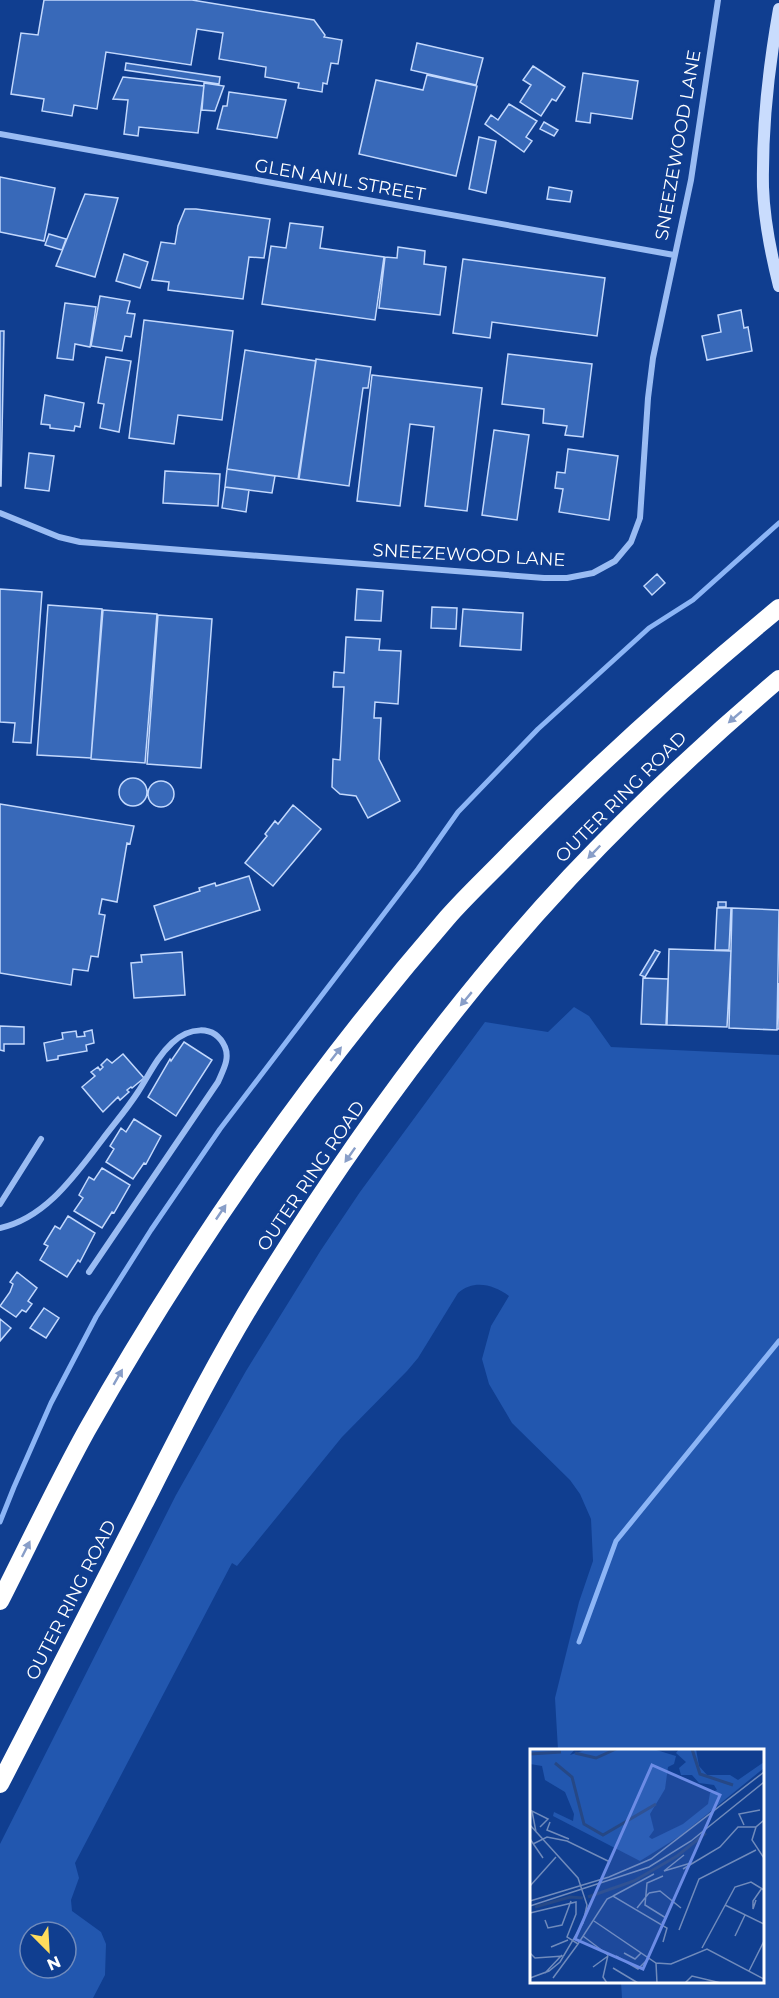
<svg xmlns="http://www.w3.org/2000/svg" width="779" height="1998" font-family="Montserrat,sans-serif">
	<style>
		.green { fill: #2257af; fill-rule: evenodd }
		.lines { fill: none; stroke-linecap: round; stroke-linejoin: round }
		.stream { stroke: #8cb5f6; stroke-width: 5 }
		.building { fill: #3869b9; stroke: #c2d8fd; stroke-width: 1.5 }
		.street { stroke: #9abcf3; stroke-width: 6 }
		.secondary { stroke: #c9dcfd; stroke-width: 12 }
		.highway { stroke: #fff; stroke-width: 18 }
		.oneway { fill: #889ec8 }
		.labels { text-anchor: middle; stroke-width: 6; stroke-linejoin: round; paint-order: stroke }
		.street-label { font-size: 18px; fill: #fff; stroke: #103e90 }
		.inset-river { fill: none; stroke: #264886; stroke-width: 3 }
		.inset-road { fill: none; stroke: #708bbc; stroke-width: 1.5 }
		.view { fill: #6c8ce6; fill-opacity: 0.15; stroke: #6c8ce6; stroke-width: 3 }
		.inset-edge { fill: none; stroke: #fff; stroke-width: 3 }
	</style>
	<rect width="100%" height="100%" fill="#103e90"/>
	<path class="green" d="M574 1007 589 1016 611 1047 779 1055V1998H622L621 1982H762V1750H558L555 1698 579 1602 593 1561 591 1519 580 1494 570 1480 512 1423 489 1384 482 1359 491 1326 509 1296C494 1285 474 1279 458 1293L418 1358 407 1371 342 1437 237 1566 232 1563 75 1863 79 1878 71 1900 72 1911 101 1932 106 1944 105 1975 93 1998H0V1844L176 1495 246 1371 321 1250 360 1192 485 1022 548 1032ZM30 1932H66V1968H30Z"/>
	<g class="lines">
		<path class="stream" d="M0 1522 14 1487 51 1403 96 1317 151 1230 220 1129 418 869 458 812 538 729 649 628 693 600 779 523
			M579 1642 616 1541 779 1341"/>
	</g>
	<path class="building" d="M44 0H192L314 20 325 35 324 37 342 40 338 64 331 63 327 84 323 83 322 92 298 88 299 83 265 77 266 67 219 59 223 33 197 29 191 65 106 52 97 109 74 105 72 116 42 111 44 99 11 94 21 33 38 35Z
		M417 43 483 58 476 85 411 70Z
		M126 63 220 77 219 84 125 70Z
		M533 66 565 87 556 101 552 99 541 116 520 102 531 85 523 80Z
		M583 73 638 81 632 119 591 113 590 123 576 121Z
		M427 75 477 86 456 176 359 154 376 80 423 90Z
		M123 77 204 86 198 133 139 127 138 136 124 134 128 100 113 99Z
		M204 83 224 86 215 111 202 110Z
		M229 92 286 100 277 138 217 129 223 106H227Z
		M509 104 537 121 526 137 532 141 524 152 485 124 491 115 498 120Z
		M544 122 558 130 554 136 540 129Z
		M479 137 496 141 486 193 469 189Z
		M0 177 55 188 44 241 0 232Z
		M549 187 572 191 570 202 547 199Z
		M85 194 118 198 95 277 56 266Z
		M185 209H196L270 219 264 258 249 257 243 299 168 290 169 282 152 280 161 242 175 244 178 226Z
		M290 223 323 227 320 248 384 257 375 320 262 304 271 246 286 248Z
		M49 234 66 239 62 250 45 245Z
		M398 247 425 251 424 264 446 267 440 315 379 308 385 257 397 258Z
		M124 254 148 262 140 288 116 281Z
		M463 259 605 278 597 336 492 322 490 338 453 333Z
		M100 296 130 301 127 313 135 314 131 337 125 336 122 351 91 346Z
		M65 303 96 307 90 347 75 344 73 360 57 358Z
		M741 310 744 328 748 327 752 351 707 360 702 336 721 332 718 315Z
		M144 320 233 331 222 420 178 415 174 444 129 438Z
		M0 331H4L1 486H0Z
		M245 350 316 361 298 479 227 469Z
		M508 354 592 364 583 437 565 435 567 426 543 423 544 409 502 404Z
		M106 357 131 361 119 432 100 428 104 404 98 403Z
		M316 359 371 367 368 388H363L349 486 299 479Z
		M372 375 482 388 467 511 425 506 434 427 410 424 400 506 357 501Z
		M45 395 84 403 80 427 75 426 74 431 50 428V425L41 424Z
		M494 430 529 435 517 520 482 515Z
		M568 449 618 456 609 520 559 512 563 489 555 488 557 472 565 473Z
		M29 453 54 456 49 491 25 488Z
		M227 469 275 476 272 493 225 487Z
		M165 471 220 474 218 506 163 503Z
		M225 487 249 490 246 512 222 508Z
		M657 574 665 583 652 595 644 586Z
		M0 589 42 592 31 743 13 742 15 723 0 722Z
		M357 589 383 591 381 621 355 620Z
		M48 605 102 609 91 758 37 755Z
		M432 607 457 608 456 629 431 628Z
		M463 609 523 613 521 650 460 646Z
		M103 610 157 614 145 763 91 759Z
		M158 615 212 619 201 768 147 764Z
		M346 637 380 639 379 650 401 651 398 704 375 702 374 718H381L379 759 400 801 368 818 356 796 340 794 332 787 333 759 340 760 344 687H333L334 672 344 673Z
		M119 792a14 14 0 1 1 28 0a14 14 0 1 1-28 0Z
		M148 794a13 13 0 1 1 26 0a13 13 0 1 1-26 0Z
		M0 804 134 826 130 844 127 843 117 902 102 899 99 914 105 915 98 957 91 956 88 971 73 969 71 985 0 973Z
		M293 805 321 829 273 886 245 863 267 836 265 834 275 821 278 824Z
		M249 876 260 910 165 940 154 906 200 891 199 888 215 883 216 886Z
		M718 902H726V907H718Z
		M717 908H731L729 950H715Z
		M732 908 779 910 777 1030 729 1028Z
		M669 949 731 951 727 1027 667 1025Z
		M655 950 660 952 645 977 640 975Z
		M182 952 185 995 134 998 131 963 142 962 141 955Z
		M643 978 668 979 666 1025 641 1024Z
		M779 983V1029H777Z
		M0 1026 24 1027V1044H4V1051L0 1050Z
		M92 1030 94 1043 86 1045 87 1051 58 1056V1059L47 1061 44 1043 63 1039 62 1033 76 1031 77 1037 85 1036 84 1032Z
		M184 1042 212 1060 176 1116 148 1097 170 1059 171 1061Z
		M123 1054 144 1078 132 1088 131 1087 127 1090 129 1092 120 1100 118 1097 103 1112 82 1087 95 1076 91 1072 98 1067 100 1070 103 1067 101 1065 107 1059 112 1063Z
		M134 1119 161 1136 146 1164 144 1163 133 1179 106 1162 114 1149 110 1146 121 1128 126 1132Z
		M102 1168 130 1185 114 1213 112 1212 102 1228 74 1211 83 1198 79 1195 89 1177 94 1180Z
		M68 1216 95 1233 80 1262 78 1260 67 1277 40 1260 48 1246 44 1244 55 1226 60 1229Z
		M17 1272 37 1288 28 1301 32 1304 26 1312 22 1310 16 1317 0 1306 10 1292 13 1284 10 1282Z
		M44 1308 59 1318 46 1338 30 1328Z
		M0 1319 11 1328 0 1341Z"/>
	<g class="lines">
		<path class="street" d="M0 134 674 255
			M0 513 59 537 80 542 544 578H567L593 573 615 561 631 542 640 518 648 398 653 358 691 180 718 0
			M0 1204 41 1139
			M0 1228C46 1218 75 1175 102 1140 114 1124 127 1109 138 1092 149 1075 157 1057 172 1043 188 1028 214 1023 225 1047 230 1059 223 1070 218 1082L89 1272"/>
		<path class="secondary" d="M779 9C769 65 762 131 763 187 764 220 771 254 779 286"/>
		<path class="highway" d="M0 1601C29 1544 56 1486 87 1430 190 1248 310 1076 447 918 468 894 492 872 514 849 598 764 687 684 779 608
			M0 1784C48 1691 96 1597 144 1504 180 1433 216 1361 258 1293 349 1146 452 1003 570 877 636 807 706 741 779 679"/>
	</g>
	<defs><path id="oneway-solid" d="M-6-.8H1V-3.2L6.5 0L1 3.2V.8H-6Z" transform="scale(1.5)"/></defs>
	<g class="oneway">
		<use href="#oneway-solid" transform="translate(735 717) rotate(139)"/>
		<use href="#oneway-solid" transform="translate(594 852) rotate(134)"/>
		<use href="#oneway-solid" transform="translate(466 999) rotate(130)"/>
		<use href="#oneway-solid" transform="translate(336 1054) rotate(-52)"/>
		<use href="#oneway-solid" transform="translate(350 1155) rotate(125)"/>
		<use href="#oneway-solid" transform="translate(221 1212) rotate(-56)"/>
		<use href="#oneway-solid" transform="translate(118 1377) rotate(-60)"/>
		<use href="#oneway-solid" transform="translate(26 1549) rotate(-63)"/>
	</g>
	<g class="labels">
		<g class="street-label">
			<text transform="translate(678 145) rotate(-80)" y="6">SNEEZEWOOD LANE</text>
			<text transform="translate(340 180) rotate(10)" y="6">GLEN ANIL STREET</text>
			<text transform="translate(469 555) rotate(3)" y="6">SNEEZEWOOD LANE</text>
			<text transform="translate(621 797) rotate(-45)" y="6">OUTER RING ROAD</text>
			<text transform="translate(311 1176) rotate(-56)" y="6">OUTER RING ROAD</text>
			<text transform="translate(71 1600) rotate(-63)" y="6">OUTER RING ROAD</text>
		</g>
	</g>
	<g transform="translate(530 1749)">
		<rect width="234" height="234" fill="#103e90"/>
		<path d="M0 0H45L40 6 58 0H123L146 7 144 15 138 18 135 40 120 65 124 81 119 88 122 90 153 75 178 55 180 44 187 41 184 36 169 34 162 26H151L149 19 156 13 146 4 149 0H166L169 17 177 26H200L208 31 234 13V19L150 87 110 112 23 67 24 63 43 72 44 65 35 43 15 31 12 17 0 15Z" fill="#2257af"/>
		<path class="inset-river" d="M162 0 170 25 203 36M45 4 66 9 86 0M0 5 31 3M25 14 42 28 54 75 73 86 126 55M58 148 104 132 147 107 176 84M5 158 40 148 53 149"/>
		<path class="inset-road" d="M234 71 226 78 222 91 234 109M20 73 17 81 39 90M0 76 48 129 57 156 53 174 30 213 19 222 0 229M214 76 209 65 230 61M6 83 2 62 18 70 10 78M0 90 13 109M3 95 17 88 37 92 80 113M154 106 134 122 161 114M153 120 190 98 208 78H226M0 137 26 108M119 144 130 142 151 159M83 147 124 125M226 151 223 160V152L232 139M0 152 79 128 121 110 234 23M195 156 234 175M0 157 119 118 161 92 234 33M107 159 119 144M0 164 46 153V165L37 188 48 195 77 150 83 147 137 179 133 193M15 171 18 179 32 176 41 152M64 172 126 214 141 215 177 200 234 230M132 174 136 169 115 156 117 134 133 127M149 181 169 130 226 101M53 187 78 206M205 187 215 166M21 198 38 191M172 199 205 138 221 133 234 141M0 204 5 209 34 207M94 204 105 210 111 204M86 207 108 220 119 209M126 214 127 234M63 218 78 207M83 219 108 234M219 222 234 192M15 224 32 206M23 229 48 195M77 234 73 228 78 206M155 234 162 227 191 234"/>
		<path class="view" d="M122 16 190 46 113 220 45 190Z"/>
		<rect width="234" height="234" class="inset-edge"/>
	</g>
	<g transform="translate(48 1950) rotate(156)"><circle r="28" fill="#103e90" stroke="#708bbc" stroke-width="1.5"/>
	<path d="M0-4.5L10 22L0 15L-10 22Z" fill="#ffdc5c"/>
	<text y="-9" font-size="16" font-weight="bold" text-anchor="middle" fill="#ffffff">N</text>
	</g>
</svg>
